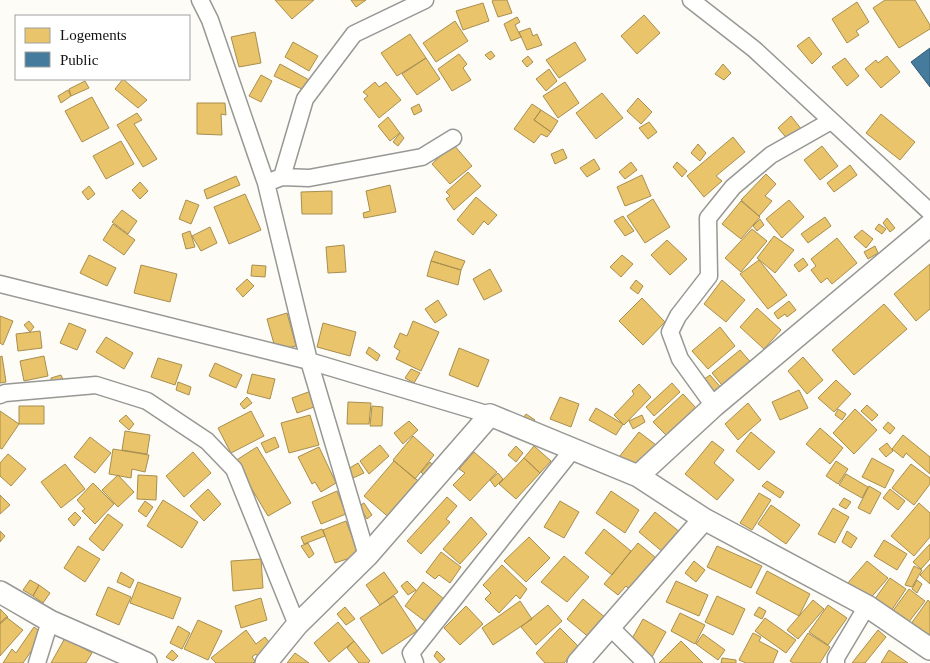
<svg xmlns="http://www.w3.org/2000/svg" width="930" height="663" font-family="Georgia,serif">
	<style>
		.homes { fill: #e9c46a; stroke: #a88e4f }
		.public { fill: #457b9d; stroke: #355b73 }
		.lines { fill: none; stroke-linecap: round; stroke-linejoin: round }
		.minor-casing { stroke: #979795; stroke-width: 19 }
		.tertiary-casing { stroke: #979795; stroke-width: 24 }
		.minor { stroke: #fffffe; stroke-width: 16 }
		.tertiary { stroke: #fffffe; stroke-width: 21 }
	</style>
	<rect width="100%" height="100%" fill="#fdfcf7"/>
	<path class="homes" d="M275 0H314L292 19Z
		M351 0H366L356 7Z
		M494 0H507L512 13 498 17 492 1Z
		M885 0H915L930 25V29L899 48 873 8Z
		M857 2 869 22 856 31 859 35 847 43 832 19Z
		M483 3 489 21 463 30 456 11Z
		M644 15 660 33 637 54 621 36Z
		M517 17 520 22 515 25 521 37 511 41 504 24Z
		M455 21 468 41 436 62 423 43Z
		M530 28 533 36 537 34 542 45 527 50 519 32Z
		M255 32 261 63 239 67 231 37Z
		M410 34 426 58 397 76 381 53Z
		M809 37 822 54 812 64 797 46Z
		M293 42 318 56 309 71 285 57Z
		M575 42 586 60 559 78 546 60Z
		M491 51 495 56 490 60 485 55Z
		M459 54 467 64 463 68 471 80 452 91 438 69Z
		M528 56 533 62 527 67 522 61Z
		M887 56 900 72 881 88 865 69 876 60 878 63Z
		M426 58 440 79 417 95 402 74Z
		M845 58 859 76 847 86 832 67Z
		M280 64 309 80 304 90 274 76Z
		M723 64 731 73 724 80 715 74Z
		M549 69 557 81 546 91 536 79Z
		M261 75 272 81 261 102 249 96Z
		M123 79 147 100 138 108 115 89Z
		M85 81 89 88 71 96 69 89Z
		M375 82 379 87 386 82 401 100 379 118 364 99 368 96 363 92Z
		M565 82 579 103 558 118 543 96Z
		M68 90 71 96 61 103 58 96Z
		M602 93 623 118 596 139 576 113Z
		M92 97 109 128 82 142 65 111Z
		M638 98 652 112 641 124 627 111Z
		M197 103H225L226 115 221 114 222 135 197 134Z
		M419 104 422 111 414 115 411 108Z
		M532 104 541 110 534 120 551 132 547 137 541 134 534 143 514 129Z
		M541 110 558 121 551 132 534 120Z
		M137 113 142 120 134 124 157 159 143 167 117 125Z
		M881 114 915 142 900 160 866 133Z
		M791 116 802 130 790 142 778 128Z
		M388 117 400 133 390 141 378 126Z
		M649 122 657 132 648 139 639 128Z
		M400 133 404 138 398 146 393 142Z
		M733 137 745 152 716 176 722 181 704 197 687 176Z
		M121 141 134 164 106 179 93 156Z
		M453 144 472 166 450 184 432 164Z
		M698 144 706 153 700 161 691 153Z
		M822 146 838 166 820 180 804 160Z
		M563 149 567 158 555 164 551 154Z
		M594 159 600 169 587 177 580 168Z
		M631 162 637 170 625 179 619 172Z
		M677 162 687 171 682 177 673 167Z
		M850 165 857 175 834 192 827 183Z
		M468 172 481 186 454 210 446 199 450 196 446 192Z
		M766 174 776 184 765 196 772 201 759 216 741 200Z
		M642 175 651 196 625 206 617 187Z
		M236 176 240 185 207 199 204 190Z
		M140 182 148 191 140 199 132 190Z
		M390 185 396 212 364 218 363 213 370 211 366 191Z
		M89 186 95 194 88 200 82 192Z
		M332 191V214H302L301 192Z
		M245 194 261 230 229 244 214 207Z
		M476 197 497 215 488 225 484 221 473 235 457 220Z
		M653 199 670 227 645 243 627 216Z
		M186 200 199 205 191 224 179 219Z
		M789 200 804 217 782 238 766 219Z
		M741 201 760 217 741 239 722 224Z
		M122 210 137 221 128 234 112 222Z
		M623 216 634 231 625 236 614 221Z
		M825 217 831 226 808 243 801 234Z
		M887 218 895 228 890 232 883 223Z
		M760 219 764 225 757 231 753 226Z
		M113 224 135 240 124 255 103 240Z
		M879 224 886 229 882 234 875 229Z
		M210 227 217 243 201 251 192 236Z
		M752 229 767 241 741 272 725 258Z
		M862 230 873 239 866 248 854 237Z
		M190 231 195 247 186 249 182 234Z
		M774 236 794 250 775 273 757 258Z
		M837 238 857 263 832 284 827 278 821 283 811 270 816 266 811 259Z
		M667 240 687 259 670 275 651 255Z
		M344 245 346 272 328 273 326 247Z
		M875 246 878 253 868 259 864 252Z
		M435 251 465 261 461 270 431 261Z
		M89 255 116 268 107 286 80 273Z
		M622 255 633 264 621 277 610 267Z
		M803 258 808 265 799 272 794 265Z
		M759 260 787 295 768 309 740 274Z
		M431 261 461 270 458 285 427 276Z
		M930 264V309L916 321 894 294Z
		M141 265 177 274 170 302 134 293Z
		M252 265 266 266 265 277 251 276Z
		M490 269 502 291 484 300 473 279Z
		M247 279 254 286 243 297 236 289Z
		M636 280 643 286 638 294 630 288Z
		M722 280 745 300 726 322 704 304Z
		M642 298 665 322 643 345 619 321Z
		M438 300 447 315 435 323 425 309Z
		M789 301 796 310 787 317 785 314 778 319 774 313Z
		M884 304 907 329 854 375 832 350Z
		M757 308 781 330 764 349 740 327Z
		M287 313 296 346 276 351 267 319Z
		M0 316 13 321 3 345 0 343Z
		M29 321 34 327 30 332 24 325Z
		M413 321 439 332 421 371 396 359 400 351 394 347 400 333 407 336Z
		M69 323 86 330 77 350 60 343Z
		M323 323 356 332 350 356 317 347Z
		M720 327 735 346 708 369 692 351Z
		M40 331 42 348 18 351 16 334Z
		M106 337 133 353 124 369 96 352Z
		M369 347 380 355 377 361 366 353Z
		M459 348 489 360 478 387 449 375Z
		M740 350 754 366 726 390 712 373Z
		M2 356 6 382 0 383V357Z
		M44 356 48 376 24 381 20 361Z
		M803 357 823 380 807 394 788 371Z
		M158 358 182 365 175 385 151 377Z
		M215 363 242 375 236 388 209 376Z
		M411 369 420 373 414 383 405 378Z
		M252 374 275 379 270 399 247 393Z
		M61 375 64 382 52 387 51 378Z
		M710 375 724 391 714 399 700 382Z
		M836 380 851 394 834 412 818 398Z
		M178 382 191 387 189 395 176 390Z
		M672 383 680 392 654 416 646 407Z
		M639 384 651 397 624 425 614 415 634 394 632 391Z
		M799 390 808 408 780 420 772 402Z
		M311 391 317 406 297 413 292 398Z
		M683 394 697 409 668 437 653 422Z
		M247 397 252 403 244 409 240 404Z
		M560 397 579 404 571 427 550 419Z
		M348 402 371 403 369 424H347Z
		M748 403 761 420 738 440 725 424Z
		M867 405 878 415 872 421 861 411Z
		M19 406H44V424H19Z
		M372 406 383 407 382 426H370Z
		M596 408 623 424 616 435 589 420Z
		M838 409 846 414 842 420 835 415Z
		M855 409 877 430 854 454 833 433Z
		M0 411 19 424 2 449 0 448Z
		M251 411 264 436 231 453 218 428Z
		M526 414 535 420 528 430 519 424Z
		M126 415 134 424 129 430 119 421Z
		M310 415 319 445 289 453 281 423Z
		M642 415 645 422 633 429 629 421Z
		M409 421 418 430 403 444 394 433Z
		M888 422 895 428 890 434 883 428Z
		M820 428 843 448 830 464 806 444Z
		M125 431 150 435 147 454 122 450Z
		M639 432 656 445 637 469 619 457Z
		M751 432 775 452 759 470 736 451Z
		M903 435 930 457V474L906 453 903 458 892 449Z
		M413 436 434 455 415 479 393 460Z
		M90 437 111 453 95 473 74 457Z
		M275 437 279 447 266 453 261 443Z
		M712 441 724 450 714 463 734 480 717 500 685 474Z
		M887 443 893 451 886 457 879 449Z
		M380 445 389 456 369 474 360 461Z
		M516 446 523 453 516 462 508 455Z
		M534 446 551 461 540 473 524 458Z
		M257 447 291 503 268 516 235 461Z
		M319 447 336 483 321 492 315 482 312 484 298 457Z
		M113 449 149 455 145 472 132 469 131 478 109 474Z
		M193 452 211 473 184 497 166 476Z
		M474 452 497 472 470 501 453 485 465 473 459 469Z
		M8 454 26 469 11 486 0 476V463Z
		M524 458 540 473 516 499 499 484Z
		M872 458 894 470 885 488 862 477Z
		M394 461 422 484 392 520 364 496Z
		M836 461 848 469 838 484 826 476Z
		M430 462 436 469 428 479 421 472Z
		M358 463 364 473 353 478 348 469Z
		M65 464 85 489 61 508 41 482Z
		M911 464 930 478V484L914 505 892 488Z
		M498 473 503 479 495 487 490 480Z
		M846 474 868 487 862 498 839 485Z
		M118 475 134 492 118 507 102 490Z
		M138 475 157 476 156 500 137 499Z
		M767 481 784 492 780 498 762 486Z
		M93 483 114 504 95 524 82 511 85 509 77 500Z
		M869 486 881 493 870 514 858 508Z
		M208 489 221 504 204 521 190 506Z
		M890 489 905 501 898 510 883 498Z
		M337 491 346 514 321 524 312 502Z
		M611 491 639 510 625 533 596 513Z
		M759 493 771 500 752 530 740 523Z
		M0 495 10 505 0 514Z
		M447 497 457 506 446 519 450 522 421 554 407 541Z
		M844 498 851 502 846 509 839 505Z
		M163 500 198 522 182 548 147 526Z
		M145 501 153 507 146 517 138 511Z
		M560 501 579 512 564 538 544 527Z
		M364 503 372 515 367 519 359 506Z
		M919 503 930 513V537L914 556 891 536Z
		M771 505 800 525 786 544 758 524Z
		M833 508 849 517 835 543 818 534Z
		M75 512 81 518 74 526 68 519Z
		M655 512 681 533 664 553 639 532Z
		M108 514 123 525 103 551 89 539Z
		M471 517 487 534 460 564 443 549Z
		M346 521 359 555 335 563 323 530Z
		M322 529 325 536 304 544 301 537Z
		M604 529 631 551 612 575 585 553Z
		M0 531 5 536 0 542Z
		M847 531 857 538 851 548 842 542Z
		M529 537 550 558 526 582 504 561Z
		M884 540 907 554 897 570 874 556Z
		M308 543 314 554 309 558 301 546Z
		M638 543 662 563 635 594 626 586 618 595 604 584Z
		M930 544V559L921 569 913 562Z
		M78 546 100 559 85 582 64 568Z
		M717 546 762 566 751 588 707 567Z
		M441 552 461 567 450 583 439 575 435 579 426 572Z
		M564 556 589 577 567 602 541 582Z
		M261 559 263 588 233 591 231 561Z
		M694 561 705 570 696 582 685 573Z
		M867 561 888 578 868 601 847 584Z
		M930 564V584L920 575Z
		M502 565 527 589 520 599 516 595 499 613 485 599 491 593 483 585Z
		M914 566 922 570 912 587 905 585Z
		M767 571 810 594 799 616 756 593Z
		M121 572 134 580 130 588 117 582Z
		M384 572 398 592 380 605 366 585Z
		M890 578 906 589 889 614 872 603Z
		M30 580 39 585 33 596 23 590Z
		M917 580 922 584 917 593 912 589Z
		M407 581 416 590 408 595 401 586Z
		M676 581 708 595 699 616 666 602Z
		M138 582 181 598 173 619 130 603Z
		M423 582 444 599 426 622 405 606Z
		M39 585 50 593 43 603 33 596Z
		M108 587 131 597 119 625 96 615Z
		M909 589 925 601 908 623 892 612Z
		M394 596 417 631 382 654 360 618Z
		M717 596 745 609 733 635 705 622Z
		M261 598 267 620 241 628 235 606Z
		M583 599 607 619 591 639 567 619Z
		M813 600 824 609 798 639 787 630Z
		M928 600 930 602V643L908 628Z
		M520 601 532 619 493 645 482 628Z
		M548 605 562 621 536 645 521 627Z
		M828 605 847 618 828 645 809 632Z
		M466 606 483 624 460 645 444 628Z
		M345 607 355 619 346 625 337 614Z
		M759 607 766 611 762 619 754 615Z
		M0 609 8 617 0 624Z
		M680 613 705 625 695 644 671 631Z
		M6 617 23 630 0 656V623Z
		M765 618 796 640 786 653 755 631Z
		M643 619 666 632 652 657 629 644Z
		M198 620 222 631 208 660 184 649Z
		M338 622 354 641 329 662 314 643Z
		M178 626 190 633 182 649 170 643Z
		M34 627 43 634 23 663H3L12 649 16 653Z
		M560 628 579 647 564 663H545L536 653Z
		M246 630 256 644 265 637 273 647 259 658 256 654 252 657 255 661 253 663H216L211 658Z
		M878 630 886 637 865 663H852Z
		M753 633 761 637 759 641 778 651 773 663H746L739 660Z
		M808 633 830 647 820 663H793L790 661Z
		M703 634 725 650 718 660 696 644Z
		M65 638 92 653 86 663H51Z
		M354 641 370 661 368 663H359L347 648Z
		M681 641 703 663H659Z
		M172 650 178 656 173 661 166 657Z
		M889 650 908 663H881Z
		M437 651 445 659 440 663 434 656Z
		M295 653 309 663H287Z
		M722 658 736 660V663H721Z"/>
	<path class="public" d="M930 48V87L911 62Z"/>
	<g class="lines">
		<defs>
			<path id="minor" d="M200 0 210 20 266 183 309 361 367 556
				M691 0 754 49 930 212
				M282 177 309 178 422 157 453 138
				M266 183 282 177 305 99 354 34 425 0
				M0 284 309 361 490 415
				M0 395 5 393 96 385 147 401 207 441 234 469 297 625
				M714 406 680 359 670 332 678 316 709 276 708 218 733 187 771 155 831 121
				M610 627 646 663
				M37 663 50 621
				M415 663 411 653 574 448
				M836 663V658L867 606"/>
			<path id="tertiary" d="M638 476 714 406 930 225
				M0 592 50 621 146 663
				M266 663 297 625 367 556 490 415 638 476 704 519 867 606 930 649
				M578 663 704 519"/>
		</defs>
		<use href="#minor" class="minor-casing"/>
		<use href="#tertiary" class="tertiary-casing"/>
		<use href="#minor" class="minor"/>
		<use href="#tertiary" class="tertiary"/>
	</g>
	<rect x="15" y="15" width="175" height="65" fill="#ffffff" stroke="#a0a0a0"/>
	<rect x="25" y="28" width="25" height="15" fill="#e9c46a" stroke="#a0a0a0"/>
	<text x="60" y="40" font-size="15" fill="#111111">Logements</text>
	<rect x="25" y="52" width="25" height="15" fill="#457b9d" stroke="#a0a0a0"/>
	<text x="60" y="65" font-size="15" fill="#111111">Public</text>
</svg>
